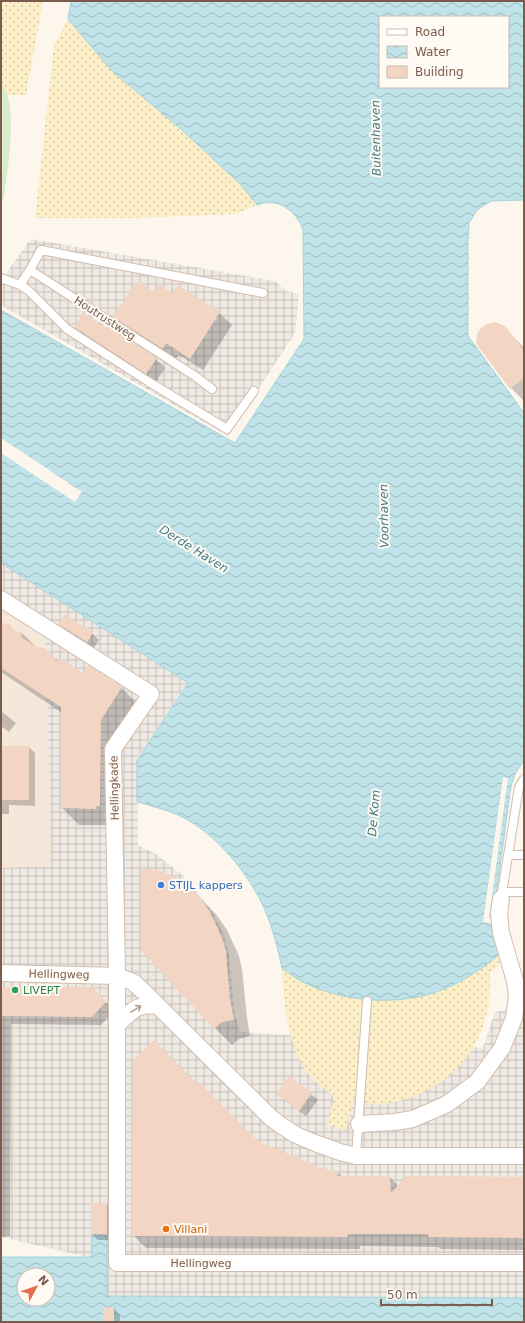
<svg xmlns="http://www.w3.org/2000/svg" width="525" height="1323" font-family="'DejaVu Sans',sans-serif">
	<style>
		.residential { fill: #f5e8da }
		.industrial { fill: url(#industrial-grid) }
		.grass { fill: #d8ecc9 }
		.sand { fill: url(#sand-dots) }
		.water { fill: url(#water-waves); stroke: #a5d3da; fill-rule: evenodd }
		.pier { fill: #fdf6ec }
		.shadow { fill: #0003 }
		.building { fill: #f3d5c3 }
		.lines { fill: none; stroke-linecap: round; stroke-linejoin: round }
		.lane-casing { stroke: #d1beb0; stroke-width: 10 }
		.street-casing { stroke: #d1beb0; stroke-width: 18 }
		.lane { stroke: #fff; stroke-width: 8 }
		.street { stroke: #fff; stroke-width: 16 }
		.oneway { stroke: #af9d94 }
		.shop-dot { fill: #3f7fe0; stroke: #fffaf3; stroke-width: 1.5 }
		.leisure-dot { fill: #2e9e5b; stroke: #fffaf3; stroke-width: 1.5 }
		.food-dot { fill: #e8710a; stroke: #fffaf3; stroke-width: 1.5 }
		.labels { text-anchor: middle; stroke-width: 4; stroke-linejoin: round; paint-order: stroke }
		.street-label { font-size: 11px; fill: #7a5c4d; stroke: #fffaf3 }
		.shop-label { font-size: 11px; fill: #366cbe; stroke: #fffaf3; text-anchor: start }
		.leisure-label { font-size: 11px; fill: #27864d; stroke: #fffaf3; text-anchor: start }
		.food-label { font-size: 11px; fill: #c56008; stroke: #fffaf3; text-anchor: start }
		.water-label { font-size: 12px; font-style: italic; fill: #437c86; stroke: #fffaf3 }
	</style>
	<defs>
		<pattern id="industrial-grid" width="8" height="8" patternUnits="userSpaceOnUse"><rect width="8" height="8" fill="#efe9e4"/><path d="M0 4h8M4 0v8" fill="none" stroke="#c7c0bb"/></pattern>
		<pattern id="sand-dots" width="8" height="8" patternUnits="userSpaceOnUse"><rect width="8" height="8" fill="#fcefc7"/><path d="M2 2h.1M6 6h.1" fill="none" stroke="#d1c5a4" stroke-width="1.8" stroke-linecap="round"/></pattern>
		<pattern id="water-waves" width="16" height="10" patternUnits="userSpaceOnUse"><rect width="16" height="10" fill="#bfe3e8"/><path d="M0 5q4-4 8 0t8 0" fill="none" stroke="#a0bbbe"/></pattern>
	</defs>
	<rect width="100%" height="100%" fill="#fdf6ec"/>
	<path class="residential" d="M1 567 185 685 1 947Z"/>
	<path class="industrial" d="M31 239 275 281 286 291 299 294 295 333 228 436 1 305V280Z
		M1 563 187 683 137 758 138 845 156 854 182 875 210 908 224 934 229 955 235 1015 240 1032 483 1048 495 1012 524 1006V1298L107 1296 92 1258 1 1237V868L50 866 51 848 45 628 1 592Z"/>
	<path class="grass" d="M1 81C19 106 8 167 4 196L1 205Z"/>
	<path class="sand" d="M1 1H43L26 95H7L1 81Z
		M68 19 113 72 182 130 241 185 257 205 235 214 137 218H35L54 45Z
		M500 954 503 962 490 972C490 986 491 1003 486 1017 474 1058 449 1083 410 1098 399 1101 386 1105 374 1104 367 1104 360 1101 353 1100L346 1131 327 1125 334 1097C325 1088 315 1082 307 1072 286 1043 284 1002 282 968L303 982 356 998 392 1000 478 970Z"/>
	<path class="water" d="M71 1H524V200L491 201 477 210 469 223 468 241V336L524 413V762C515 771 512 780 510 792L494 912 500 954C485 966 469 978 451 986 408 1007 345 1004 303 982 295 978 289 973 282 968 278 950 274 933 267 915 252 877 216 832 178 815 165 809 151 806 137 802V760L188 683 1 563V310L235 443 304 339 303 230C296 210 278 197 257 205L241 185 182 130 113 72 68 19ZM380 17H508V87H380Z
		M92 1236H107V1296L524 1298V1322H1V1257H92ZM24 1275H48V1299H24Z"/>
	<path class="pier" d="M1 438 82 492 75 502 1 453Z
		M503 777 508 778 489 918 495 919V924L483 922Z"/>
	<path class="shadow" d="M173 294 219 313 232 325 203 370 179 355 175 360 127 329 114 317Z
		M75 327 156 359 165 368 156 382 85 336Z
		M505 328 524 348 523 400 511 388Z
		M65 615 93 634 99 640 94 648 66 630 59 624Z
		M1 624 17 633H22L36 647 45 649 59 663 83 674 88 667 122 688 138 705 117 737 113 825H79L62 808V713L1 672Z
		M1 711 16 723 9 732 1 726Z
		M1 747H29L35 753V806L9 805V814H1Z
		M198 897 216 914 227 930 239 956 242 969 247 1018 250 1036 239 1039 232 1045 215 1028Z
		M1 988 101 997 114 1011 101 1025 11 1024 10 1236 1 1237Z
		M198 1087 260 1143 318 1168 338 1173 342 1177H390L398 1186 524 1178V1250L441 1249 438 1247 360 1246V1249L146 1248 134 1236Z
		M277 1094H311L318 1100 306 1116 284 1100Z
		M107 1204 113 1211V1240H98L92 1234Z
		M104 1308H114L120 1315V1322H104Z"/>
	<path class="building" d="M137 281 154 292 159 284 172 293 178 285 220 312 190 359 166 343 163 349 113 317Z
		M83 313 106 328 107 326 157 358 146 374 74 327Z
		M495 322 500 324 506 327 524 351V378L510 389 477 345 476 340 477 334 481 328 487 324Z
		M65 614 93 633 87 642 58 624Z
		M1 623 10 624 16 632H22L21 637 35 646 45 648 58 663 61 658 83 673 88 665 122 687 101 720 100 806H96V809L61 808V707L1 668Z
		M1 746H29V800H1Z
		M141 868 161 871 175 877 192 889 199 896 210 912 222 938 226 951 230 1000 234 1020 222 1022 214 1029 141 950Z
		M1 987H92L106 1002 92 1017 1 1016Z
		M154 1040 198 1085 200 1083 245 1129 260 1142 268 1146 280 1150 318 1167 338 1172 337 1176H390L391 1193 406 1176 524 1177V1238L428 1237V1234H348V1237L132 1236 133 1061Z
		M289 1076 312 1093 299 1111 276 1094Z
		M91 1203H107V1234H91Z
		M103 1307H114V1322H103Z"/>
	<g class="lines">
		<defs>
			<path id="lane" d="M30 270 41 250 263 293
				M1 278 20 285 30 270 195 376 212 389
				M20 285 28 290 67 329 149 382 227 429 254 391
				M508 855H524
				M502 892H524
				M501 899 519 787 524 779
				M356 1156 367 1001"/>
			<path id="street" d="M1 599 151 694 113 749 117 976 1 973
				M118 1024C134 1009 136 1004 158 1006
				M359 1124 395 1122 413 1119 447 1104 477 1082 502 1048 514 1018 517 996 515 981 501 933 499 913 501 899
				M524 1156H356L340 1152 315 1143 296 1135 279 1124 269 1116 144 992 133 982 117 976V1263H524"/>
		</defs>
		<use href="#lane" class="lane-casing"/>
		<use href="#street" class="street-casing"/>
		<use href="#lane" class="lane"/>
		<use href="#street" class="street"/>
	</g>
	<defs><path id="oneway-shaft" d="M-6 0H5M1.5-3L5.5 0L1.5 3" fill="none" stroke-width="1.6" stroke-linecap="round" stroke-linejoin="round"/></defs>
	<use class="oneway" href="#oneway-shaft" transform="translate(136 1009) rotate(-31)"/>
	<circle class="shop-dot" cx="161" cy="885" r="4"/>
	<circle class="leisure-dot" cx="15" cy="990" r="4"/>
	<circle class="food-dot" cx="166" cy="1229" r="4"/>
	<g class="labels">
		<g class="street-label">
			<text transform="translate(105 318) rotate(33)" y="4">Houtrustweg</text>
			<text transform="translate(114 788) rotate(-91)" y="4">Hellingkade</text>
			<text transform="translate(59 974) rotate(1)" y="4">Hellingweg</text>
			<text x="201" y="1267">Hellingweg</text>
		</g>
		<g class="shop-label">
			<text x="169" y="889">STIJL kappers</text>
		</g>
		<g class="leisure-label">
			<text x="23" y="994">LIVEPT</text>
		</g>
		<g class="food-label">
			<text x="174" y="1233">Villani</text>
		</g>
		<g class="water-label">
			<text transform="translate(376 138) rotate(-91)" y="4">Buitenhaven</text>
			<text transform="translate(384 516) rotate(-91)" y="4">Voorhaven</text>
			<text transform="translate(194 549) rotate(32)" y="4">Derde Haven</text>
			<text transform="translate(374 813) rotate(-85)" y="4">De Kom</text>
		</g>
	</g>
	<rect width="525" height="1323" fill="none" stroke="#7a5c4d" stroke-width="4"/>
	<rect x="379" y="16" width="130" height="72" fill="#fffaf3" stroke="#cabbb1"/>
	<rect x="387" y="29" width="20" height="6" fill="#ffffff" stroke="#cabbb1"/>
	<text x="415" y="36" font-size="12" fill="#7a5c4d">Road</text>
	<rect x="387" y="46" width="20" height="12" fill="url(#water-waves)" stroke="#cabbb1"/>
	<text x="415" y="56" font-size="12" fill="#7a5c4d">Water</text>
	<rect x="387" y="66" width="20" height="12" fill="#f3d5c3" stroke="#cabbb1"/>
	<text x="415" y="76" font-size="12" fill="#7a5c4d">Building</text>
	<g transform="translate(36 1287) rotate(49)"><circle r="19" fill="#fffaf3" stroke="#cabbb1"/>
	<path d="M0-3L7 15L0 10L-7 15Z" fill="#e76f51"/>
	<text y="-6" font-size="11" font-weight="bold" text-anchor="middle" fill="#7a5c4d">N</text>
	</g>
	<path d="M381 1299v6h111v-6" fill="none" stroke="#7a5c4d" stroke-width="2"/>
	<text x="387" y="1299" font-size="12" fill="#7a5c4d" stroke="#fffaf3" stroke-width="3" paint-order="stroke">50 m</text>
</svg>
